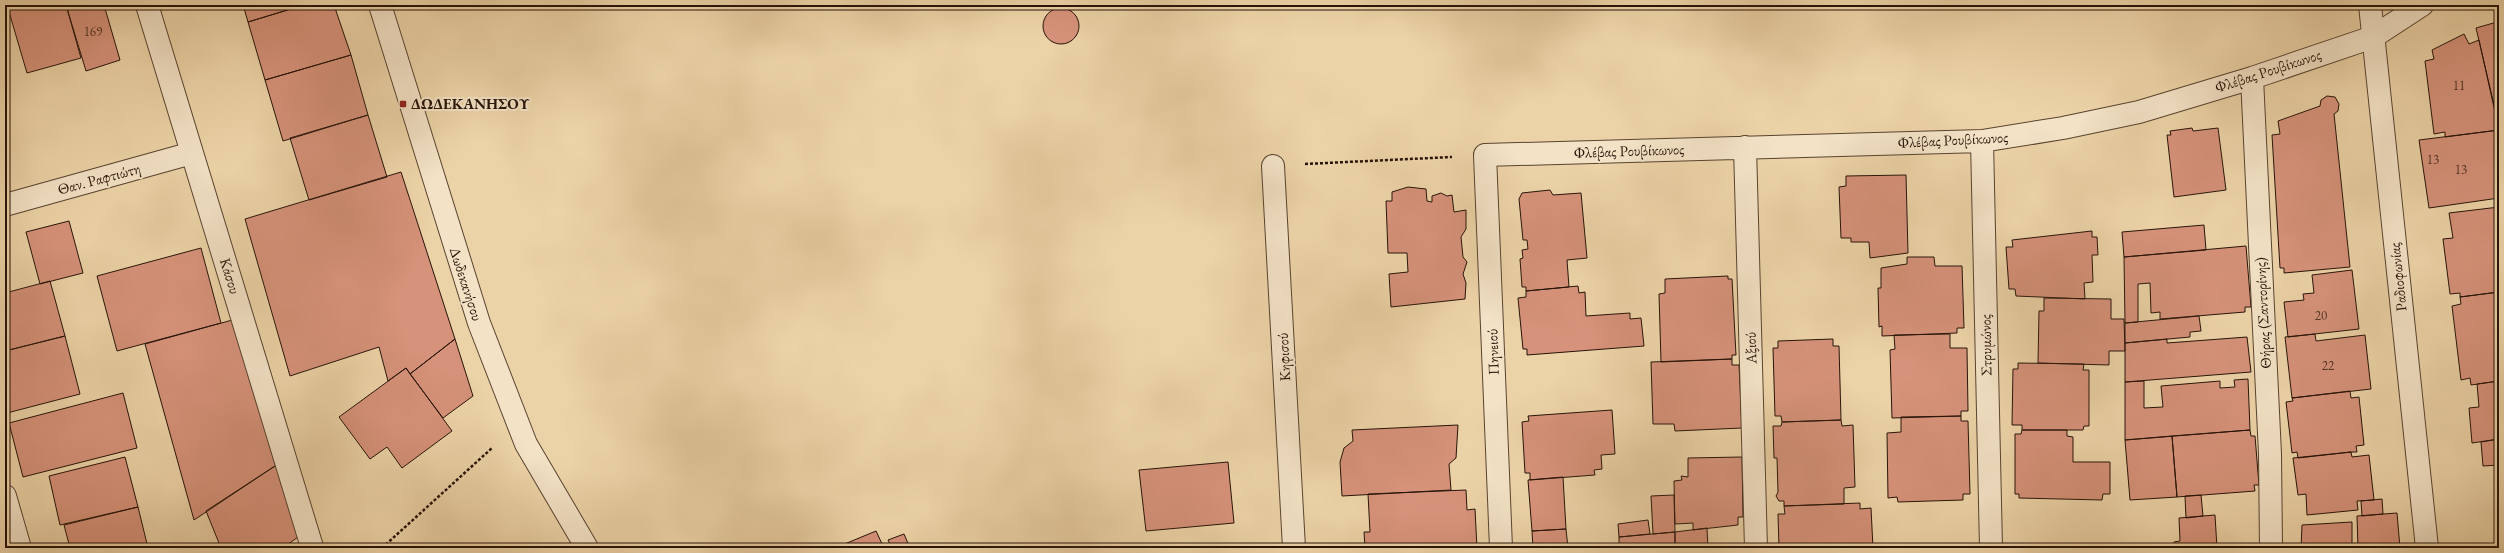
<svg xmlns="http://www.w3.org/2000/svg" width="2504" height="553" font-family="'EB Garamond',serif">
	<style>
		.building { fill: #d6927a; stroke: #261308 }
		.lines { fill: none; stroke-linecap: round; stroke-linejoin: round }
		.minor-casing { stroke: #584330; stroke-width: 24 }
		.tertiary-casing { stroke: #584330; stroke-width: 24 }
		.path { stroke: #261308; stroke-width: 2.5; stroke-dasharray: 3 2; stroke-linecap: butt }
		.minor { stroke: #f3e2c6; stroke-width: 22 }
		.tertiary { stroke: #f3e2c6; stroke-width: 22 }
		.poi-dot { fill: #8f2418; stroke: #f3e2c6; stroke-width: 1.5 }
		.labels { text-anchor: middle; stroke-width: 4; stroke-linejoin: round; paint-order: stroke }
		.number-label { font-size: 13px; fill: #523324 }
		.street-label { font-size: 15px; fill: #261308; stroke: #f3e2c6 }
		.poi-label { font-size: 15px; font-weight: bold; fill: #261308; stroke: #f3e2c6; text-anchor: start }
	</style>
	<rect width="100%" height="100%" fill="#ecd3a7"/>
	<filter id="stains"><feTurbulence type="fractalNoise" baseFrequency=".005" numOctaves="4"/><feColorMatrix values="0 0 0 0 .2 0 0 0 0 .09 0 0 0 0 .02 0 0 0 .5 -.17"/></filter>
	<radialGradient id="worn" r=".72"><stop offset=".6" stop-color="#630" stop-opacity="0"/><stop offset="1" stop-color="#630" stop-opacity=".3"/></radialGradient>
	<path class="building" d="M7 5H66L81 58 27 73Z
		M66 5H104L120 60 86 71Z
		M243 5H304L248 22Z
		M304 5H334L351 55 265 80 248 22Z
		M1043 26a18 18 0 1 1 36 0a18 18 0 1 1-36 0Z
		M2495 16H2499V109H2495L2476 28 2497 22Z
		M2464 34 2469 44 2479 40 2499 130 2445 137V132L2434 134 2425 61 2434 59 2432 50Z
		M351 55 368 115 283 141 265 80Z
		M2327 96 2335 97 2339 104 2338 111 2334 114 2350 267 2284 273V268H2280L2272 135 2280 134 2278 121 2320 106 2321 100Z
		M368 115 387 177 309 200 290 138Z
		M2192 128 2193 131 2218 128 2226 190 2174 197 2167 135H2171L2170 131Z
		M2499 130V198L2429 208 2419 140Z
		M401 172 455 339 410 374 406 368 388 381 379 347 290 376 245 219Z
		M1906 175 1908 253 1870 258 1869 242H1851V238H1841L1839 187 1846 186V176Z
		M1408 187 1426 189 1427 201 1432 202V196L1441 193 1447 196 1452 195 1454 212 1466 210V229L1461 237 1463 257 1467 262 1463 274 1466 283 1465 299 1391 307 1389 274 1408 272 1407 253H1388L1386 201H1392V192Z
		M1550 190 1553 195 1581 193 1587 258 1567 260 1569 287 1526 291V287H1522L1520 259 1523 258 1522 250 1528 249 1527 240H1523L1519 199 1522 193Z
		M2499 207V292L2460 297V293L2450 294 2443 239 2453 238 2449 213Z
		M69 221 83 273 40 284 26 232Z
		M2204 225 2206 250 2124 257 2122 232Z
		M2092 231V237H2097L2098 255H2092L2093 282 2084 283 2085 299 2016 296 2015 289H2009L2006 247H2013L2012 240Z
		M2246 246 2251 307H2245V312L2160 319V312L2151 313 2150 283 2138 284V322L2125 323 2124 257Z
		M201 248 221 323 117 351 97 276Z
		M1907 257H1934L1935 266H1962L1964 328H1957V333L1882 336V326L1879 327 1878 288H1881V268L1907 264Z
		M2352 270 2359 329 2288 337 2284 302 2304 300 2303 294 2314 293 2312 275Z
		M1728 276V279H1732L1736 355H1732V359L1661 362 1659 294 1665 293V279Z
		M50 281 65 336 5 351V293Z
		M1578 286 1579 293 1585 292 1586 316 1630 313V319L1641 318 1644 346 1527 355V349H1523L1518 298 1526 297V291Z
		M2499 292V381L2471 385 2470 378 2461 380 2452 306 2461 304 2460 297Z
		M2044 298 2111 299V319H2124L2125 351H2109V365L2038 363 2039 311H2044Z
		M2199 316 2201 331 2190 332V337L2125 343V323Z
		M236 319 278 464 194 520 145 344Z
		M1950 334V348H1967L1968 411H1961V416L1892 418 1890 350 1895 349 1894 335Z
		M2315 334 2316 341 2365 335 2371 389 2292 398 2285 337Z
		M65 336 80 394 7 413 5 351Z
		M2247 337 2251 372 2125 382V343L2167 339V343Z
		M455 339 473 396 443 418 410 374Z
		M1833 339V346H1839L1841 420 1782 422 1781 416H1775L1773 348H1778V341Z
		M1732 359V365H1739L1742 428 1675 431 1674 424H1653L1651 362Z
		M2018 363 2084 364 2083 370H2089V426H2084L2083 430H2022V425H2012L2013 369H2018Z
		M406 368 452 431 402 468 387 447 370 459 339 417Z
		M2248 379 2250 430 2125 440V382L2144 381V408L2163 407 2161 386 2220 381V388L2235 387 2234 380Z
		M2499 381V439L2472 443 2469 408 2479 407 2477 384Z
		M2350 391 2351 398 2359 397 2364 445 2356 446 2357 452H2351L2298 458 2297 452 2292 453 2286 402 2293 401 2292 398Z
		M123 393 137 448 23 477 9 423Z
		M1612 410 1615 454 1601 455 1602 469 1594 470 1595 475 1530 480V473H1525L1522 422 1529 421 1528 416Z
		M1961 416V421H1968L1970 494H1963V500L1898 502 1897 497 1888 498 1887 433 1901 432V417Z
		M1841 420 1842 426 1853 425 1855 487 1844 488V504L1784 506V501H1779L1776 496 1778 492 1777 458H1774L1773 426H1781L1782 422Z
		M1458 425 1456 458 1449 464 1451 490 1342 496 1340 462 1344 448 1353 441 1352 430Z
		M2022 430H2067V436L2073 437V462H2110V494H2103L2102 500 2019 498V494H2015V434H2021Z
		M2250 430 2251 436H2255L2259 485H2254L2255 491 2177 497 2172 436Z
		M2172 436 2177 497 2130 500 2125 440Z
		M2499 439V465L2483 466 2481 442Z
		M2351 452 2352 457 2369 455 2374 500 2357 501 2358 510 2307 515 2306 494 2298 495 2293 458Z
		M125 457 138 507 60 525 49 476Z
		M1742 457 1743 517H1738V525L1693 530V523L1675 524 1674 481 1682 480 1681 476 1688 477V458Z
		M1228 462 1234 523 1146 531 1139 470Z
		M278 464 298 537 283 548H221L206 511Z
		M1563 477 1566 529 1532 531 1528 480Z
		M1466 490 1467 510 1475 509 1477 548H1365L1364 532H1370L1368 494Z
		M1674 495 1675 532 1653 534 1651 496Z
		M2201 495 2203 516 2186 518 2185 496Z
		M2382 499 2383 514 2362 516 2361 501Z
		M1860 503V509L1871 508 1873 548H1779L1778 514H1785L1784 506Z
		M138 507 148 548H97V546L70 548 64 525Z
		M2397 513 2400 548H2358L2357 516Z
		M2215 515 2217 548H2174V542L2180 541 2179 518Z
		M1648 520 1650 534 1619 537 1618 524Z
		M2352 522V548H2301L2302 525Z
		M1707 528 1708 548H1675V532Z
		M1566 529 1568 548H1533L1532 531Z
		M876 531 884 548H835Z
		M1675 532V548H1619V537Z
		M904 534 910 548H892L888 540Z"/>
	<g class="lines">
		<defs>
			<path id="minor" d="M147 5 312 547
				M2252 78 2270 454 2271 548
				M1982 141 1991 548
				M1745 147 1756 548
				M1273 166 1294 548
				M5 205 192 153
				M5 496 20 548
				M1501 548 1485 155 1982 141 2063 128 2139 112 2252 78 2373 37 2422 5"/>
			<path id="tertiary" d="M380 5 479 323 526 444 587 548
				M2370 5 2427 548"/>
		</defs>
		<use href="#minor" class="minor-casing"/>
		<use href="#tertiary" class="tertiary-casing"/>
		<path class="path" d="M1305 164 1452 157
			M382 548 492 448"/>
		<use href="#minor" class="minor"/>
		<use href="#tertiary" class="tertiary"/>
	</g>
	<rect class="poi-dot" x="399" y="100" width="8" height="8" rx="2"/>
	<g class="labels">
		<g class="number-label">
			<text x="93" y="36">169</text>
			<text x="2459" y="90">11</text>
			<text x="2433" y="164">13</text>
			<text x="2461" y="174">13</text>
			<text x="2321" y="320">20</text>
			<text x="2328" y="370">22</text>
		</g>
		<g class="street-label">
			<text transform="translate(2268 71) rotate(-18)" y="5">Φλέβας Ρουβίκωνος</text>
			<text transform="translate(1953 140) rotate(-3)" y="5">Φλέβας Ρουβίκωνος</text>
			<text transform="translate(1629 151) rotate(-2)" y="5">Φλέβας Ρουβίκωνος</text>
			<text transform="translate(99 179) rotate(-15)" y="5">Θαν. Ραφτιώτη</text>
			<text transform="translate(230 276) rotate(73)" y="5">Κάσου</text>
			<text transform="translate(2398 277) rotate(-96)" y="5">Ραδιοφωνίας</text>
			<text transform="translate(466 284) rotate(72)" y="5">Δωδεκανήσου</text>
			<text transform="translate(2263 313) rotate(-93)" y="5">Θήρας (Σαντορίνης)</text>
			<text transform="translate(1986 345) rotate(-91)" y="5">Στρυμώνος</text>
			<text transform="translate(1751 348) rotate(-92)" y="5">Αξιού</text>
			<text transform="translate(1493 352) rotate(-92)" y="5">Πηνειού</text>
			<text transform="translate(1284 357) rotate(-93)" y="5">Κηφισού</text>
		</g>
		<g class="poi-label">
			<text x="411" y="109">ΔΩΔΕΚΑΝΗΣΟΥ</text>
		</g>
	</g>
	<rect width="2504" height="553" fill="none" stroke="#ecd3a7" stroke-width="20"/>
	<rect x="6" y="6" width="2492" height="541" fill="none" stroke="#261308" stroke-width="2"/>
	<rect x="10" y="10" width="2484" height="533" fill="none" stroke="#261308"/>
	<rect width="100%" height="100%" filter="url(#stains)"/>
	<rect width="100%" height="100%" fill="url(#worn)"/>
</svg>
